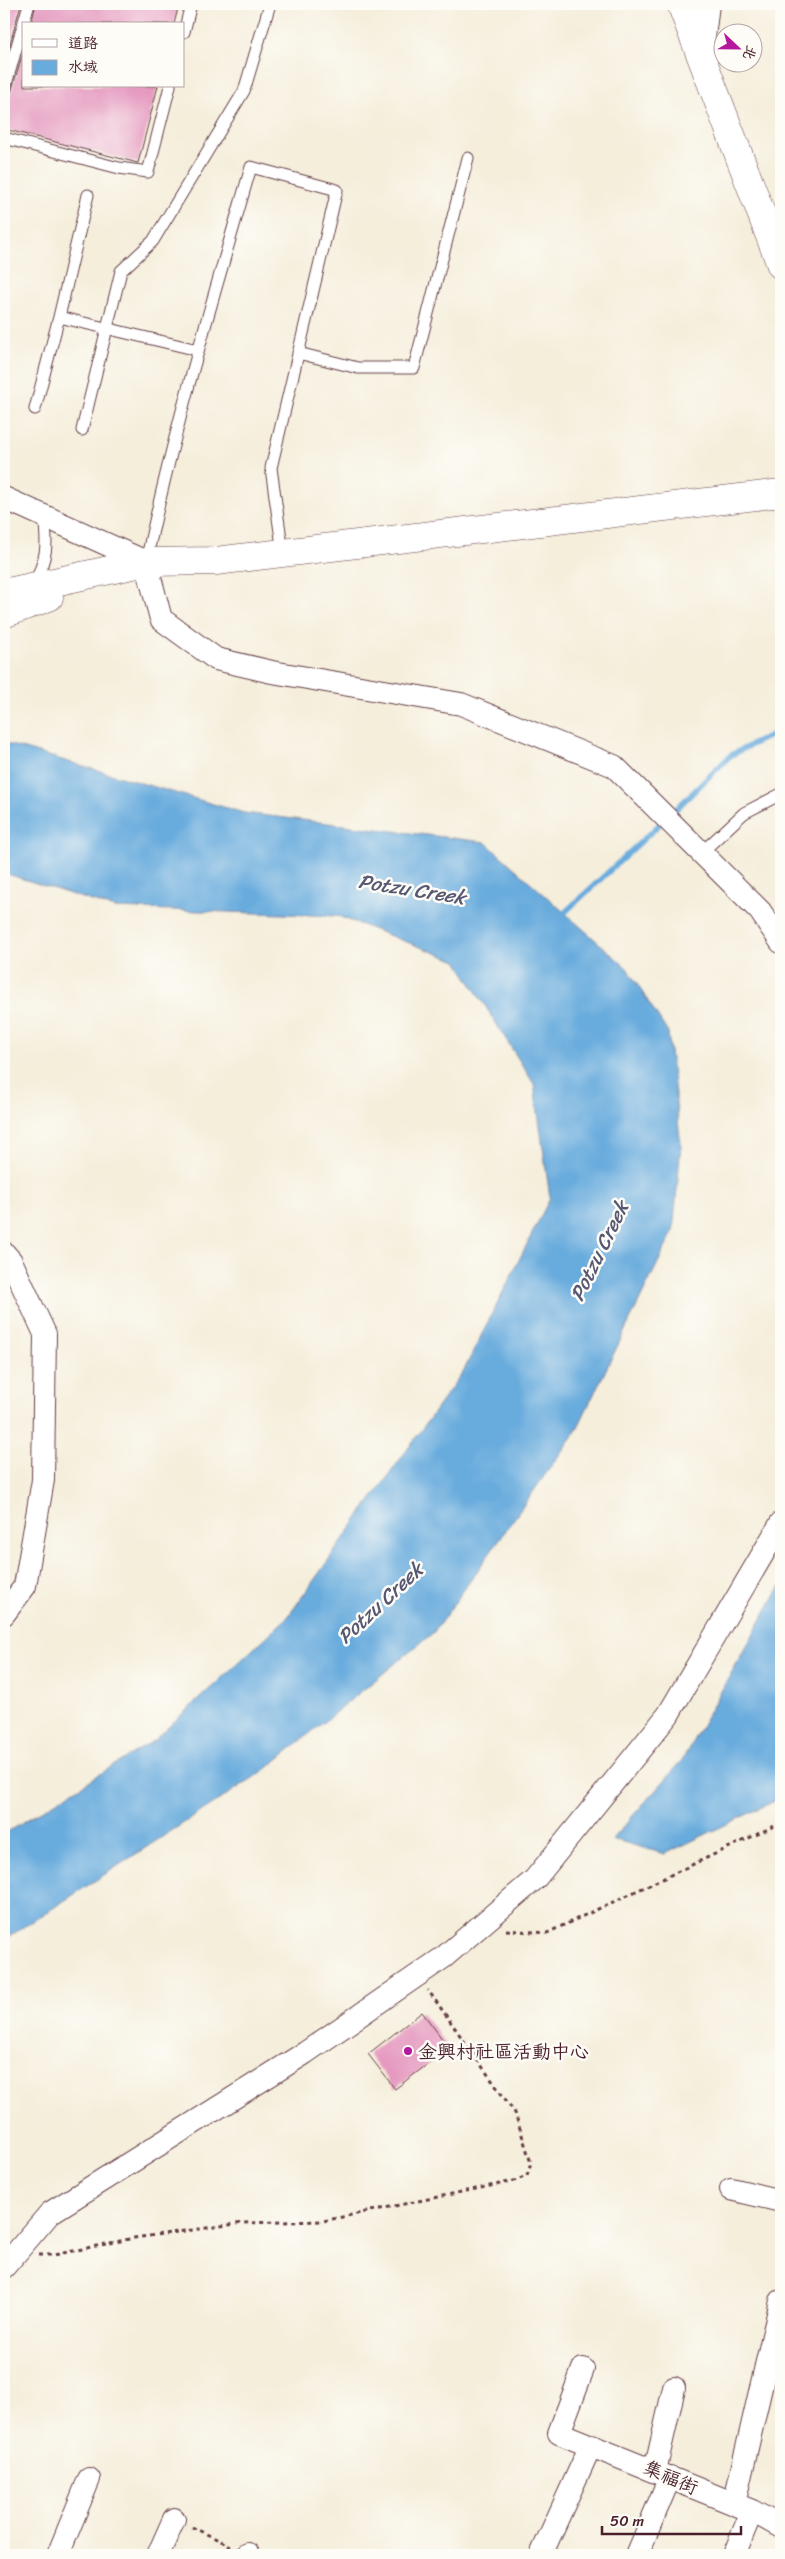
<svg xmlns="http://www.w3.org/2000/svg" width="785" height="2559" font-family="Sriracha,'LXGW WenKai TC',sans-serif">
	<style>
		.water { fill: #68abdd; stroke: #596584 }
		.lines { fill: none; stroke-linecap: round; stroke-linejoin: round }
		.stream { stroke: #68abdd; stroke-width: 5.5 }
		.building { fill: #e599bf }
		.service-casing { stroke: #643e45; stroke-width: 13 }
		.minor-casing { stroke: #643e45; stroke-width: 24 }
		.tertiary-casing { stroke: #643e45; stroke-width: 29 }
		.path { stroke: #643e45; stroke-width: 3; stroke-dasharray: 4 4; stroke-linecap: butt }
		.service { stroke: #fff; stroke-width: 11 }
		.minor { stroke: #fff; stroke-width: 22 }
		.tertiary { stroke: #fff; stroke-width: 28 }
		.poi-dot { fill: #b5179e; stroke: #fdfcf7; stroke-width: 2 }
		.labels { text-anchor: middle; stroke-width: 5; stroke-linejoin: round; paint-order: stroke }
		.poi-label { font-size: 19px; fill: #4a1f2b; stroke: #fdfcf7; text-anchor: start }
		.street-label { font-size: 19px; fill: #4a1f2b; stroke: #fdfcf7 }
		.water-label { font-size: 20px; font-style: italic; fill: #565772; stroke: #fdfcf7 }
	</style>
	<rect width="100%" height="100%" fill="#fdfcf7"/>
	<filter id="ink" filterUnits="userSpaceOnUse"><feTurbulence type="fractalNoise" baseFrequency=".02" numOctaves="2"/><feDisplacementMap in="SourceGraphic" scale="10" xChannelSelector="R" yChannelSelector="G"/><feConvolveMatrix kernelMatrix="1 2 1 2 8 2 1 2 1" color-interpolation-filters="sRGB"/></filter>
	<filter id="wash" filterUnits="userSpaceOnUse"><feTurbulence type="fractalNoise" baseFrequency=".0096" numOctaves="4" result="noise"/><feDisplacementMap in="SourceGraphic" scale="20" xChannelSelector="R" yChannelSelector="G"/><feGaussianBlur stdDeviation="1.12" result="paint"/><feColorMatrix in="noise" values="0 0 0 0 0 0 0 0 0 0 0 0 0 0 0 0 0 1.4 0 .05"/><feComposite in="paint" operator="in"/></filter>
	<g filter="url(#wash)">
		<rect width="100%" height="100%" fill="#f5eedb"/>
		<path class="water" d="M4 743 244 813 485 842 627 968 668 1033 681 1146 673 1232 576 1431 434 1632 265 1770 4 1940V1834L153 1741 287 1618 464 1370 550 1198 534 1084 457 961 338 916 114 908 4 873Z
			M781 1585V1798L665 1854 612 1839 681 1762Z"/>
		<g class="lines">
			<path class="stream" d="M669 816 731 755 781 730
				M561 916 662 822"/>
		</g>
		<g id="blocks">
			<path class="building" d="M4 4H21L4 65Z
				M36 4H179L174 24H31Z
				M24 49V86H158L138 163 4 129V98L11 93Z
				M422 2012 449 2048 395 2089 368 2054Z"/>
		</g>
	</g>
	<g filter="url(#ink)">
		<use href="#blocks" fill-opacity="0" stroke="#643e45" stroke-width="1"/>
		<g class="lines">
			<defs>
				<path id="service" d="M184 32 191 4
					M4 91 29 4
					M4 138 119 168 148 172 170 86
					M88 195 59 317 198 350
					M298 353 358 368H414L468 158
					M35 409 59 317
					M82 430 121 271 153 241 244 91 270 4
					M146 562C174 428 213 298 251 167L337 190 271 468 283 553
					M34 585C47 556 48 547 44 516
					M701 853 744 813 781 794"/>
				<path id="minor" d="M702 54 708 4
					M4 498 146 562 161 619 216 659 272 672 461 704 614 766 760 911 781 942
					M4 1253 11 1261 45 1334 43 1480 25 1586 4 1614
					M731 2189 781 2201
					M4 2267 50 2213 305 2053 444 1957 535 1879 668 1715 781 1523
					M583 2369 559 2433 752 2511 781 2527
					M655 2471 674 2388
					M734 2504 781 2301
					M58 2555 89 2479
					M158 2555 174 2519
					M247 2555 248 2554
					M541 2555 591 2445
					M637 2555 670 2477
					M734 2555 752 2511"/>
				<path id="tertiary" d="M681 4 781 265
					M4 593 146 562 216 561 781 493
					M4 614 49 597"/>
			</defs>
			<use href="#service" class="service-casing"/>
			<use href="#minor" class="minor-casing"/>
			<use href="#tertiary" class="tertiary-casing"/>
			<path class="path" d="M506 1930 547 1933 781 1823
				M39 2255H54L134 2238 243 2223 323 2221 514 2181 527 2176 531 2163 515 2113 428 1990
				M192 2527 231 2546"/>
			<use href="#service" class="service"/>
			<use href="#minor" class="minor"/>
			<use href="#tertiary" class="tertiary"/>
		</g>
	</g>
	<circle class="poi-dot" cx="408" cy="2051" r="5"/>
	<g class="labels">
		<g class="poi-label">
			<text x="418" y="2058">金興村社區活動中心</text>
		</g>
		<g class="street-label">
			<text transform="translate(671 2477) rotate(23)" y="7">集福街</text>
		</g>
		<g class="water-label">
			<text transform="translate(412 889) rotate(9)" y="7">Potzu Creek</text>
			<text transform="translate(599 1251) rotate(-64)" y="7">Potzu Creek</text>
			<text transform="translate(380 1603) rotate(-43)" y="7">Potzu Creek</text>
		</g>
	</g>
	<rect width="785" height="2559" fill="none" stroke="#fdfcf7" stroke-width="20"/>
	<rect x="22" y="22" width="162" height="65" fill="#fdfcf7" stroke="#b5a4a5"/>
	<rect x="32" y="39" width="25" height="8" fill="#ffffff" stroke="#b5a4a5"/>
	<text x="68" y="48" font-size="15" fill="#4a1f2b">道路</text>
	<rect x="32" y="60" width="25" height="15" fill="#68abdd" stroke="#b5a4a5"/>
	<text x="68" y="72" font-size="15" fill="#4a1f2b">水域</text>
	<g transform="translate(738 48) rotate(112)"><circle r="24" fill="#fdfcf7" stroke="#b5a4a5"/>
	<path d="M0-4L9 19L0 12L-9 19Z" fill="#b5179e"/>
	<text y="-8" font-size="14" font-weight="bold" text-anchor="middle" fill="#4a1f2b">北</text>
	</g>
	<path d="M602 2526v8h139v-8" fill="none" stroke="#4a1f2b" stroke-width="2.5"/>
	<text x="610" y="2526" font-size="15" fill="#4a1f2b" stroke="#fdfcf7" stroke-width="4" paint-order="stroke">50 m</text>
</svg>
